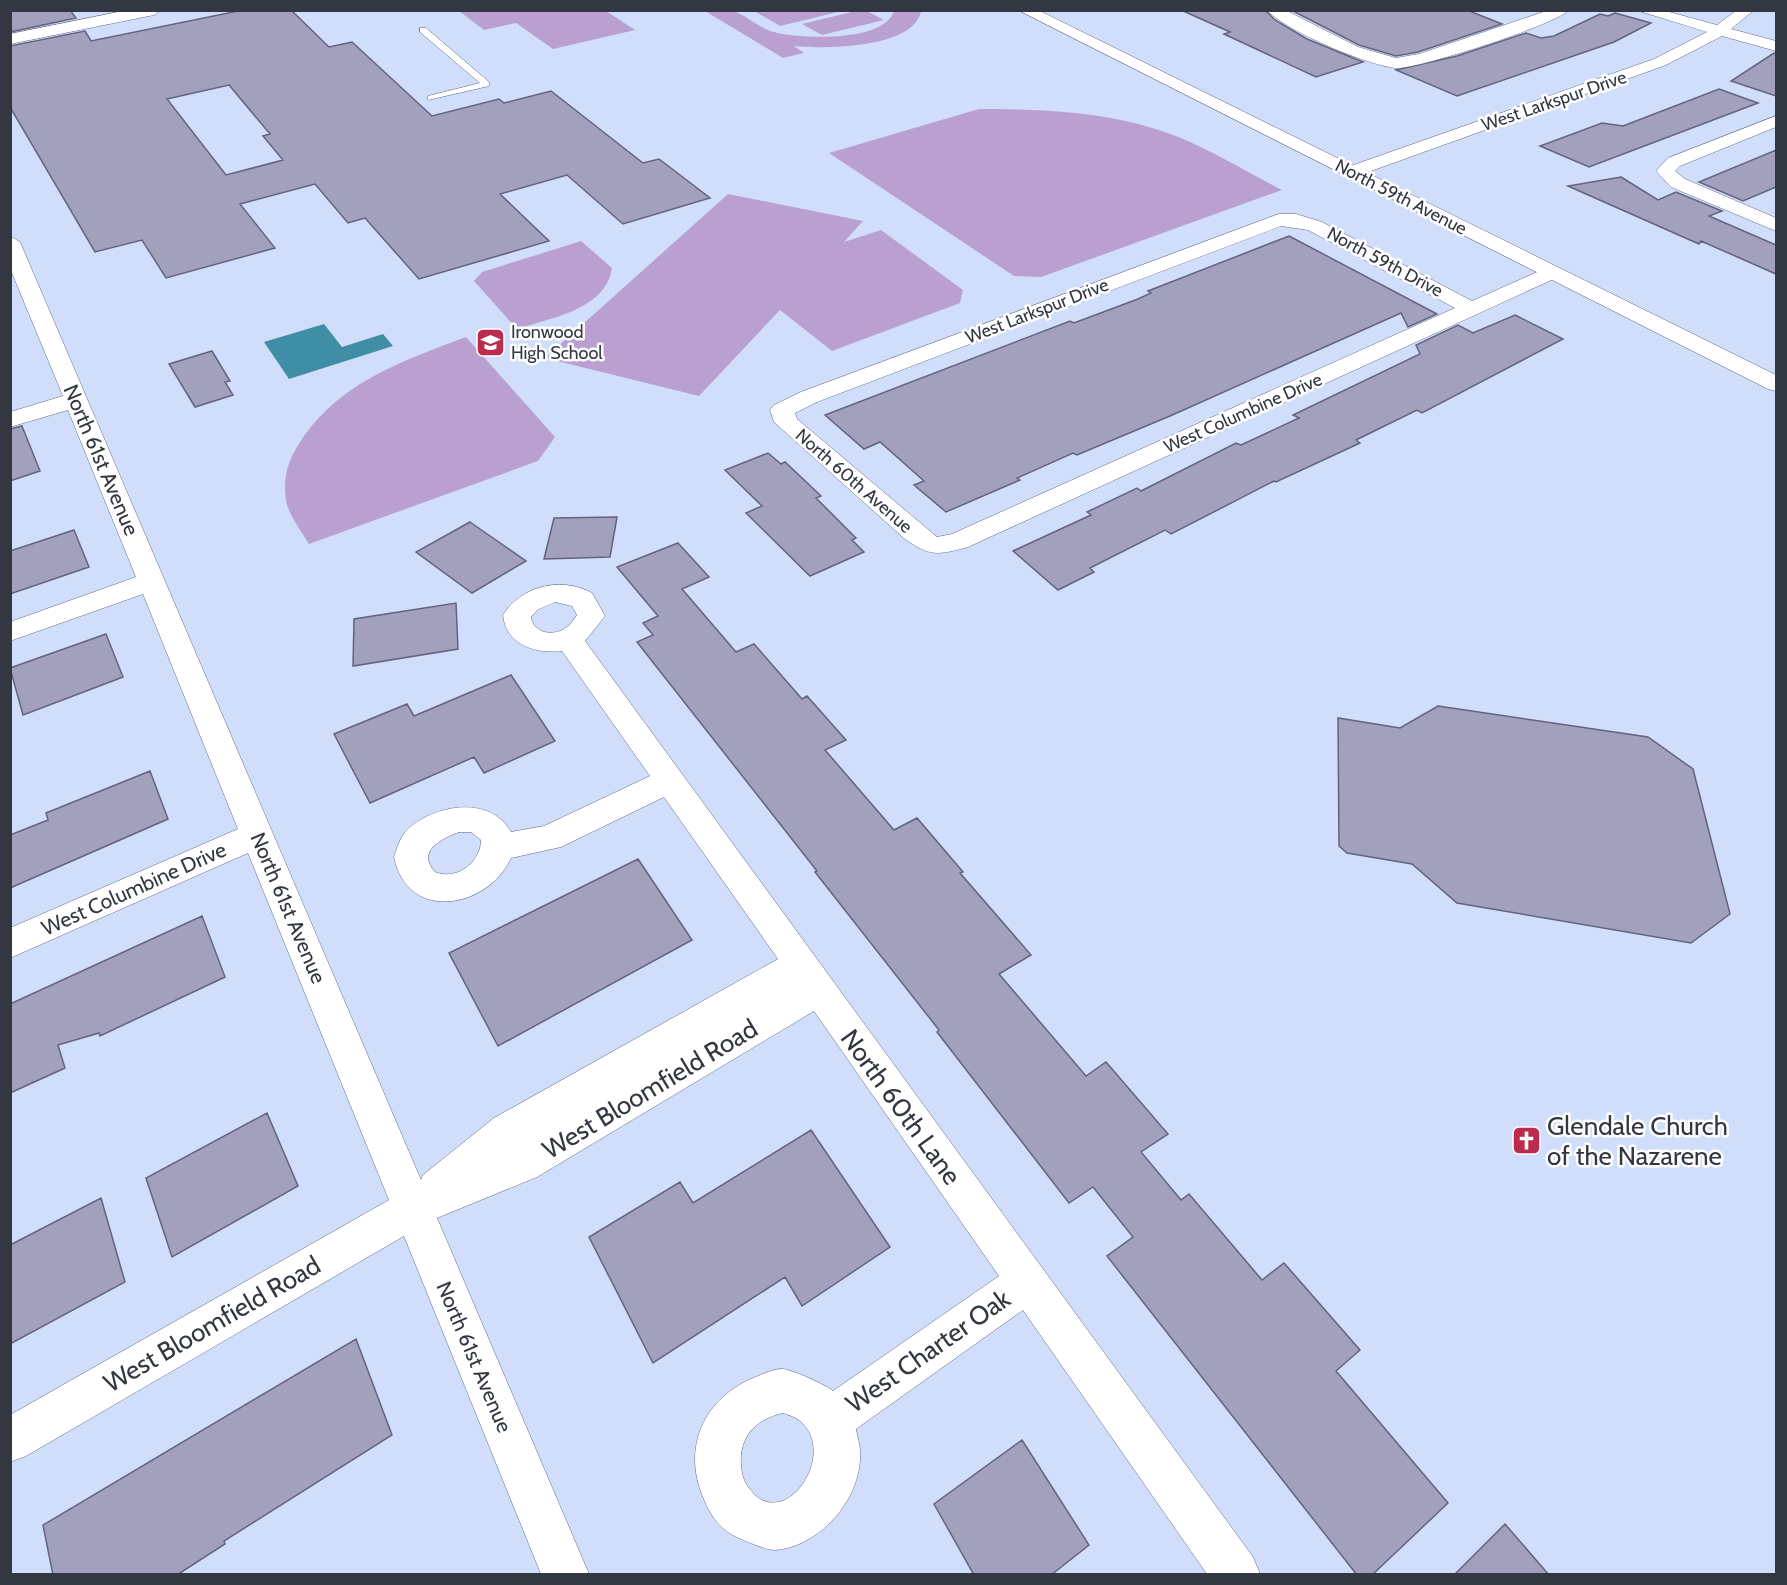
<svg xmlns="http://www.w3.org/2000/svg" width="1787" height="1585" font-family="Cabin,sans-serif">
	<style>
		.green { fill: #b9a0d0 }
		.water { fill: #408ea6 }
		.building { fill: #a1a1be; stroke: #64637e; stroke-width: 1.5; fill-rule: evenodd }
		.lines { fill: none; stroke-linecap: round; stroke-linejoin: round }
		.service-casing { stroke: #5f6b84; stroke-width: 1 }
		.minor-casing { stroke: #5f6b84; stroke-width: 1 }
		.tertiary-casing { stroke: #5f6b84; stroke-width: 1 }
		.secondary-casing { stroke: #5f6b84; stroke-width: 1 }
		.service { fill: #fff; fill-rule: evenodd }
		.minor { fill: #fff; fill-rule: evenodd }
		.tertiary { fill: #fff; fill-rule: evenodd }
		.secondary { fill: #fff; fill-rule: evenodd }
		.labels { text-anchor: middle; stroke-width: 5; stroke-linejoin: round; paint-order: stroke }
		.far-street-label { font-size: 18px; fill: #323742; stroke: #fff }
		.far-poi-label { font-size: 18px; fill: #323742; stroke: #fff; text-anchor: start }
		.street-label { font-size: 21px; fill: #323742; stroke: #fff }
		.near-street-label { font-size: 26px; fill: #323742; stroke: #fff }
		.near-poi-label { font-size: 26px; fill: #323742; stroke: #fff; text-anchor: start }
	</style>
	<rect width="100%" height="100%" fill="#d0defb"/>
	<path class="green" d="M459 11H606L635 30 553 49 516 23 484 30Z
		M705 11C713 10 725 8 733 11 747 15 758 28 774 32 799 39 884 43 894 11H921C914 49 823 49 794 46L804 53 783 58Z
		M754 11H842L780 26Z
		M856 11H867L884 20 822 35 802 24Z
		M979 109C1046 109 1118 112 1181 138 1216 153 1249 173 1282 190L1041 277 1014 276 829 153Z
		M728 194 863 221 844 242 881 230 963 290 960 303 832 351 780 310 699 396 545 358Z
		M581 241 612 268C606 310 550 318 517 329L474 281 482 272Z
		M466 337 555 437 538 461 309 544C302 532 288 514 286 500 282 474 290 456 304 436 343 381 405 360 466 337Z"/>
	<path class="water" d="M324 324 342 347 383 334 393 346 289 379 264 342Z"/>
	<path class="building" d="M10 10H70L76 18 10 32Z
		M243 10H291L329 47 352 42 432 116 499 99 504 103 551 91 643 163 659 159 710 198 623 224 567 175 500 194 549 241 419 279 365 218 348 223 315 184 240 204 275 248 166 278 142 240 95 252 10 107V46L85 31 91 41ZM229 85 270 134 263 136 283 160 226 175 167 99Z
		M1181 10H1265L1275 20 1307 39 1363 62 1316 77 1224 34 1230 32Z
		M1291 10H1467L1502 24 1418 52 1396 56 1359 45Z
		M1615 13 1651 23 1614 42 1457 96 1396 70 1457 56 1526 33 1541 38 1554 36 1600 14 1608 16Z
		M1774 53H1776V96L1731 81Z
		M1719 89 1758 103 1589 167 1540 146 1602 123 1623 126Z
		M1776 150V187L1743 201 1699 182Z
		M1621 177 1658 200 1676 192 1722 211 1709 216 1776 245V274L1701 241 1699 244 1568 186Z
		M1289 236 1437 314 1408 327 1401 313 1170 416 1077 455 1073 453 1017 478 1020 480 946 512 914 485 924 481 880 442 864 449 825 415 1070 321 1074 323 1138 299 1151 293 1148 291Z
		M1515 315 1563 339 1422 413 1417 410 1356 440 1360 443 1276 482 1274 481 1171 534 1165 530 1090 568 1094 572 1058 590 1013 551 1091 515 1087 512 1137 488 1141 491 1236 443 1241 445 1299 418 1293 415 1420 354 1416 345 1458 325 1473 333Z
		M212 351 230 381 225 382 233 395 195 407 169 364Z
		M22 426 40 471 10 481V429Z
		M768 453 781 464 785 462 821 496 816 498 856 538 852 540 864 552 810 576 746 513 762 506 725 470Z
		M617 517 610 557 544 559 554 518Z
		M470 522 526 561 472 593 416 552Z
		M74 530 89 567 10 594V551Z
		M678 543 709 577 682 589 736 652 754 644 802 699 807 696 846 740 825 750 894 830 917 818 963 872 960 873 1031 955 999 974 1086 1076 1106 1062 1168 1134 1141 1152 1181 1200 1189 1194 1262 1280 1284 1263 1360 1350 1336 1371 1448 1503 1372 1575H1357L1107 1256 1133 1237 1093 1187 1069 1203 937 1032 939 1030 815 872 817 871 637 642 653 635 643 623 658 616 617 567Z
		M456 603 458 649 353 666 354 619Z
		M106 634 123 677 23 715 10 668Z
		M511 675 555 741 484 773 474 757 370 803 334 734 407 704 414 716Z
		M1438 706 1648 737 1693 769 1730 914 1691 943 1457 903 1412 864 1347 853 1339 846 1338 718 1400 728Z
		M150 771 168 819 10 888V835L48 820 46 813Z
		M638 859 692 940 498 1046 449 953Z
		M202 916 225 977 100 1036 99 1033 58 1045 65 1068 10 1093V1004Z
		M267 1113 298 1186 172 1257 146 1178Z
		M811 1130 890 1247 802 1306 785 1277 653 1363 589 1237 680 1182 693 1203Z
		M101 1198 125 1282 10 1344V1245Z
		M356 1339 392 1435 224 1541 225 1544 177 1575H53L43 1525Z
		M1022 1440 1089 1545 1051 1575H974L934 1504Z
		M1505 1524 1549 1575H1454Z"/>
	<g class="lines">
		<defs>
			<path id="service" d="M420 28H426L489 82V86L428 100V96L480 83 420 32Z"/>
			<path id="minor" d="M1267 10H1285L1358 47 1396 58 1419 54 1549 10H1569C1555 25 1417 69 1396 68 1369 66 1284 30 1267 10Z
				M1636 10H1662L1717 25 1737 10H1754L1731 29 1776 41V51L1722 36 1666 65 1357 176 1351 177 1342 172 1345 168 1654 59 1707 32Z
				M1776 116V127L1680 166 1675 171 1685 179 1776 218V231L1671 187 1656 171 1668 158Z
				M1279 214H1296L1322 222 1472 301 1544 269H1558L1561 273 1558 277 968 547C938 555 931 557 905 539L774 422 770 410 774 405 801 392ZM1281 226 1308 230 1455 308 952 534 937 537 797 419 795 413 817 402Z
				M10 236 20 242 421 1180 423 1175 494 1118 778 959 664 797 561 847 511 858C488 909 407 923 394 857 397 848 400 838 406 831 432 805 490 794 511 832L544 826 650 776 562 651C536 654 506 645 503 615 521 586 561 576 592 593L605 616 585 641 1253 1557 1260 1574H1207L1023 1310 856 1429C857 1436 860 1444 860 1451 863 1497 821 1546 776 1550 766 1550 751 1543 741 1539 721 1531 711 1517 703 1497 682 1447 704 1399 753 1378 762 1375 774 1368 783 1369 793 1370 826 1385 833 1391L999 1276 814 1011 537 1177 437 1218 589 1574H541L404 1236 26 1456 10 1462V1415L389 1200 248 853 10 958V928L238 829 143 594 10 641V622L136 577 68 410 10 427V412L63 396 10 268ZM555 602 572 606 577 615C574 619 571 624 567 627 555 637 533 634 531 617L537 610ZM459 832H471L481 840C481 862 457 881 435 872 416 851 441 839 459 832ZM783 1413C788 1415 796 1417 800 1421 837 1451 791 1525 756 1496 749 1489 744 1483 742 1473 736 1441 752 1420 783 1413Z"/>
			<path id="tertiary" d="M128 10H161L154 15 10 44V34Z"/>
			<path id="secondary" d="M1018 10H1038L1776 375V391L1768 389Z"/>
		</defs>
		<use href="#service" class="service-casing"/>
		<use href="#minor" class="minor-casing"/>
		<use href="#tertiary" class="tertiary-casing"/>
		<use href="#secondary" class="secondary-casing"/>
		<use href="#service" class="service"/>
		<use href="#minor" class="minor"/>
		<use href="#tertiary" class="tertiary"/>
		<use href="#secondary" class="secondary"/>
	</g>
	<defs>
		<symbol id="school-square" viewBox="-11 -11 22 22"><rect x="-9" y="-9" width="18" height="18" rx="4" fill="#bc2b4d" stroke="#fff"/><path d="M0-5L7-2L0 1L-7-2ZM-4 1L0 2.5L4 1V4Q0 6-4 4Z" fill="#fff"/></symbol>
		<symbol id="church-square" viewBox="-11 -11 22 22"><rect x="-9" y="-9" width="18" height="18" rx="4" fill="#bc2b4d" stroke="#fff"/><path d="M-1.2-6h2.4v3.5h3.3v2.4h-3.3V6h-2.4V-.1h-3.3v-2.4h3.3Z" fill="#fff"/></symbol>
	</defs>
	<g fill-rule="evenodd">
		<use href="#school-square" x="474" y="326" width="33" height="33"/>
		<use href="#church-square" x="1510" y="1124" width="33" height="33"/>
	</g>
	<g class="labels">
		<g class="far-street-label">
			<text transform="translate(1554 101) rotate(-19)" y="6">West Larkspur Drive</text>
			<text transform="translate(1401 197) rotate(27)" y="6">North 59th Avenue</text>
			<text transform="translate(1385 262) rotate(28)" y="6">North 59th Drive</text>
			<text transform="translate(1037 311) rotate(-21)" y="6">West Larkspur Drive</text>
			<text transform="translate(1243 413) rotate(-24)" y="6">West Columbine Drive</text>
			<text transform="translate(854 481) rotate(41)" y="6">North 60th Avenue</text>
		</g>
		<g class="far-poi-label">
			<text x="511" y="338">Ironwood<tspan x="511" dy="21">High School</tspan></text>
		</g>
		<g class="street-label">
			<text transform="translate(101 460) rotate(67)" y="7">North 61st Avenue</text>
			<text transform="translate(134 889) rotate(-24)" y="7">West Columbine Drive</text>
			<text transform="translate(288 908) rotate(67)" y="7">North 61st Avenue</text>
			<text transform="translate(474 1357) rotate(67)" y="7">North 61st Avenue</text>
		</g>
		<g class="near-street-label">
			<text transform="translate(650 1089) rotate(-31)" y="9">West Bloomfield Road</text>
			<text transform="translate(901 1107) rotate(54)" y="9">North 60th Lane</text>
			<text transform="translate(212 1324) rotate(-30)" y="9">West Bloomfield Road</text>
			<text transform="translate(928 1351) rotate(-35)" y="9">West Charter Oak</text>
		</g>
		<g class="near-poi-label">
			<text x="1547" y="1135">Glendale Church<tspan x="1547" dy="30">of the Nazarene</tspan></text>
		</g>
	</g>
	<rect width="1787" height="1585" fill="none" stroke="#323742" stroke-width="24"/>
</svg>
